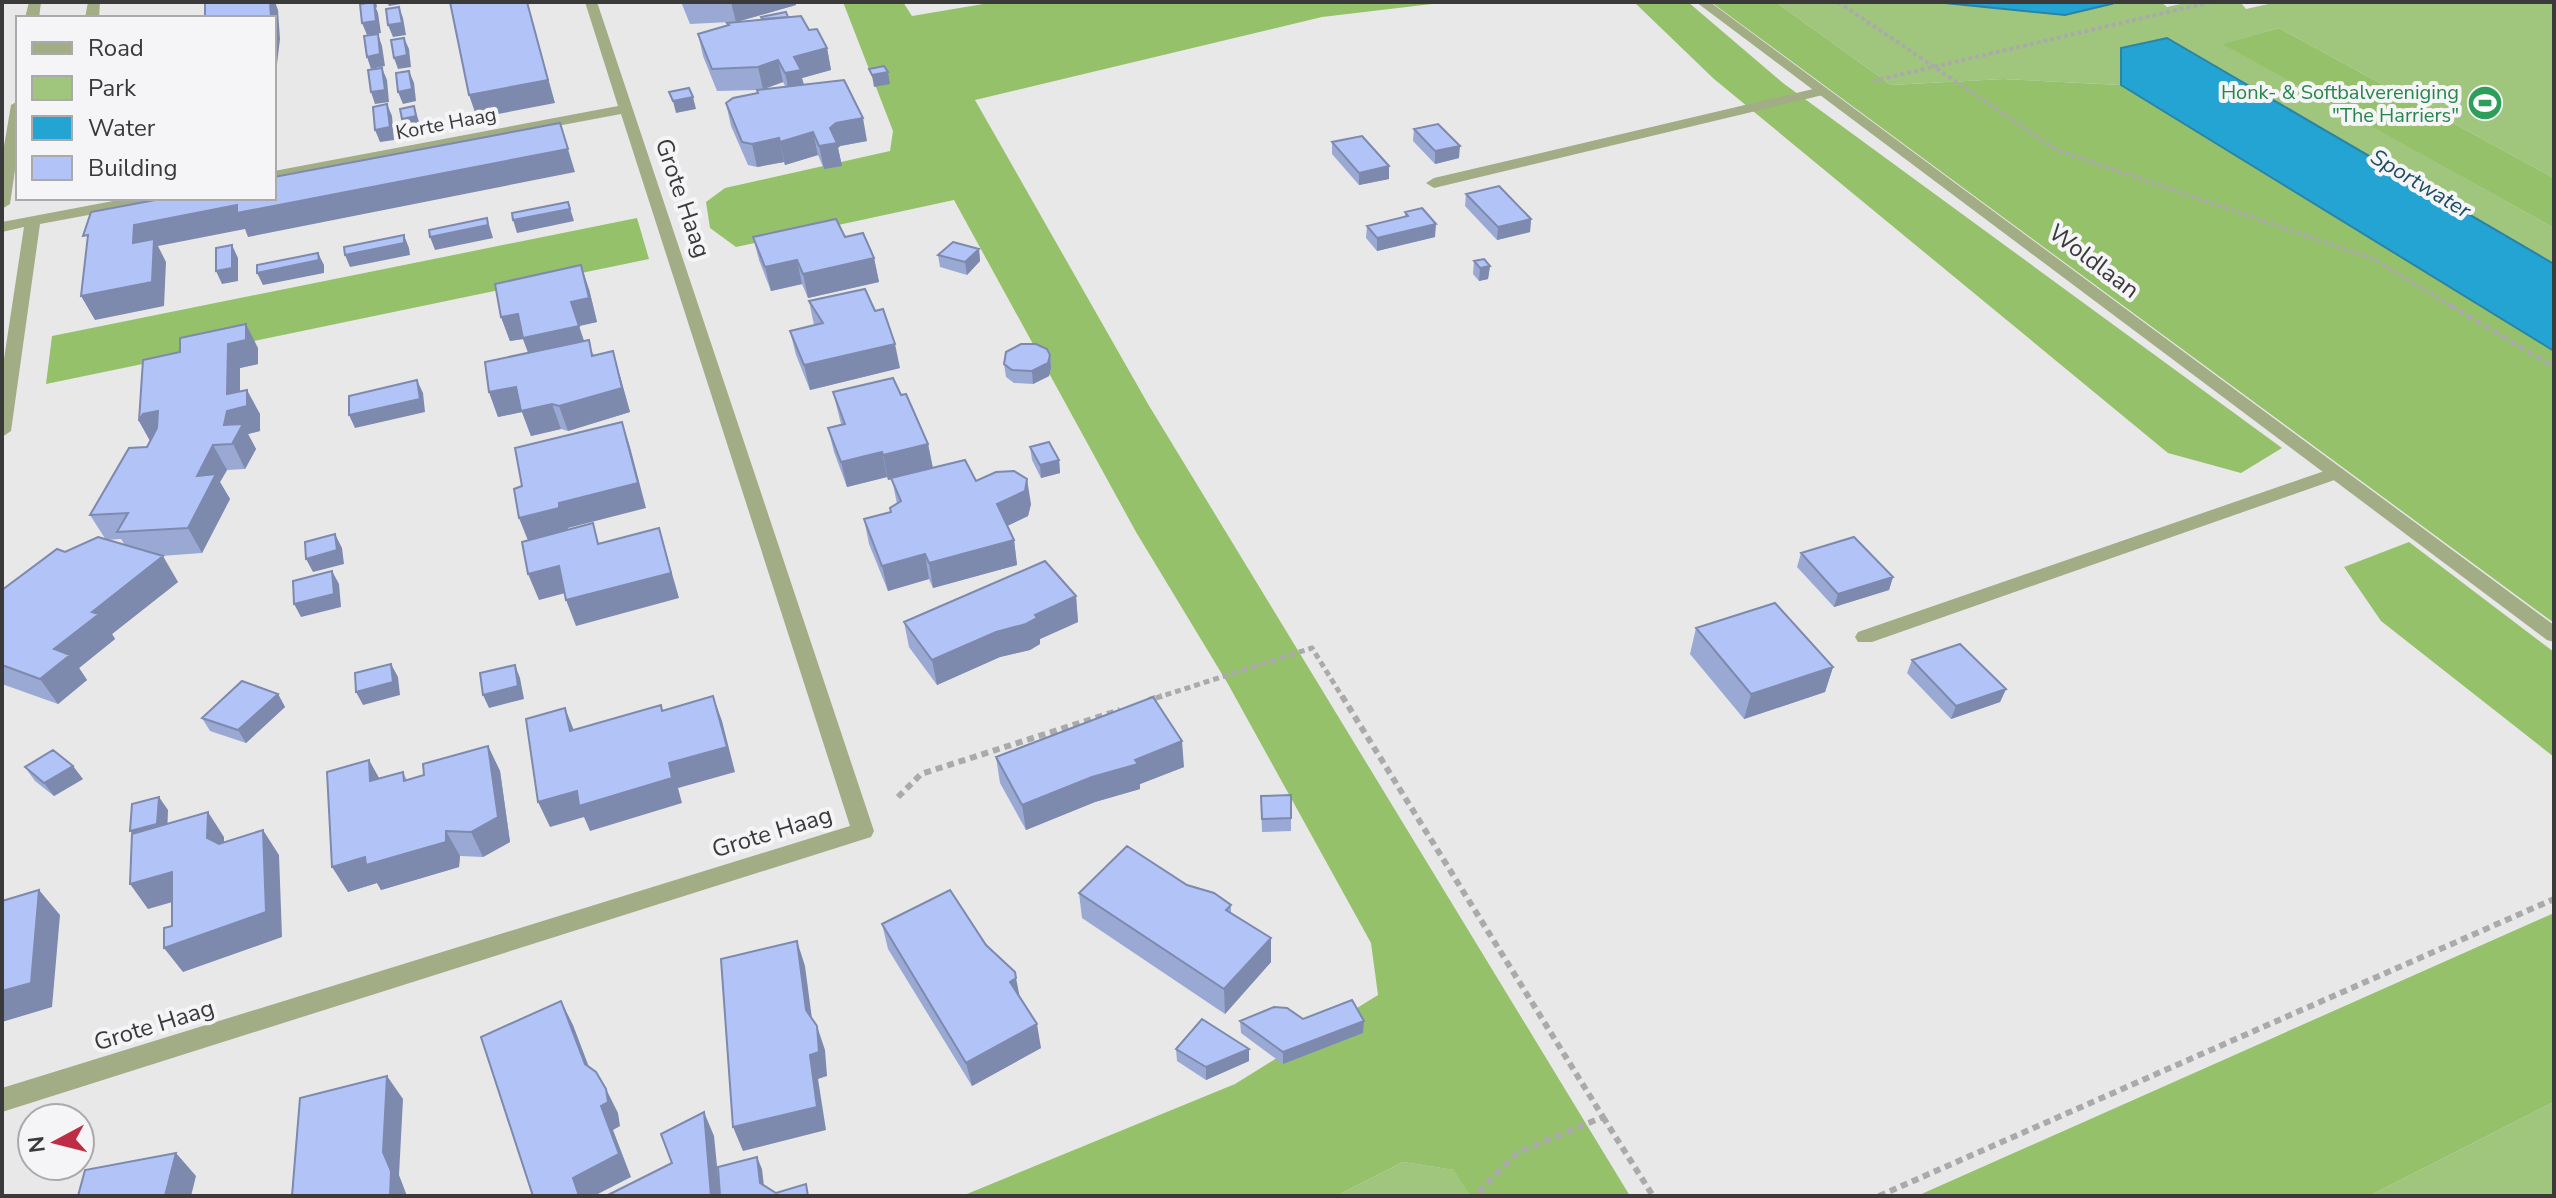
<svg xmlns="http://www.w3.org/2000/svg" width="2556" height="1198" font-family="'Nunito Sans',sans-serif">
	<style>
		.green { fill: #a0c57d }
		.forest { fill: #96c16b }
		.water { fill: #23a4d2; stroke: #2a84a5; stroke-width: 2 }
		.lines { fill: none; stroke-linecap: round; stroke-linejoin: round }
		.path-far2 { stroke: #aaaaab; stroke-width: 4; stroke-dasharray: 4 3; stroke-linecap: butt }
		.path-far1 { stroke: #aaaaab; stroke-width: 5; stroke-dasharray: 6 4; stroke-linecap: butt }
		.path { stroke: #aaaaab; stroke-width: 6; stroke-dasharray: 7 5; stroke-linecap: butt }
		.service { fill: #a2ac85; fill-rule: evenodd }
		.minor { fill: #a2ac85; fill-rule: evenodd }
		.wall { fill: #99a9d4; fill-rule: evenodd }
		.shaded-wall { fill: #7d89ad }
		.building { fill: #b2c4f7; stroke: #7d89ad; stroke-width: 2 }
		.labels { text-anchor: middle; stroke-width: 8; stroke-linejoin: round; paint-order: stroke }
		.far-leisure-label { font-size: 20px; fill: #27864d; stroke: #f5f5f7; text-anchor: end }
		.far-street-label { font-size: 20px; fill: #3a3a3b; stroke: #f5f5f7 }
		.far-water-label { font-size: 22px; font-style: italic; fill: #1e4e63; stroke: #f5f5f7 }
		.street-label { font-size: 24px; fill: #3a3a3b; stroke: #f5f5f7 }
	</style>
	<rect width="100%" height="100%" fill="#e8e8e9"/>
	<path class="green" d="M1776 2H2161L2167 7 2189 2H2240L2246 9 2277 2H2554V178L2279 28 2223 44 2554 228V264L2167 38 2121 48V85L2003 79 1891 85Z
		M2554 1102V1196H2369Z
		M1403 1162 1455 1170 1470 1196H1336Z"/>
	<path class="forest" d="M843 2H903L912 16 995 2H1449L1322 17 975 100 1148 404 1630 1196H1470L1454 1170 1403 1162 1336 1196H962L1235 1084 1378 995 1371 943 1228 684 1136 532 954 200 736 247 710 228 706 202 725 188 890 151 893 131Z
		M1634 2H1688L1783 83 2282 448 2241 473 2168 453 1714 79Z
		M1711 2H1776L1891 85 2003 79 2121 85 2554 351V623Z
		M2279 28 2554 178V228L2222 44Z
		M637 218 649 259 46 384 52 336Z
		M2409 542 2554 652V757L2381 621 2344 567Z
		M2554 913V1102L2369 1196H1917Z"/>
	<path class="water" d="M1935 2H2108L2111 4 2065 15Z
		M2167 38 2554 264V351L2121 85V48Z"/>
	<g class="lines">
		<path class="path-far2" d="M1838 2 2057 150 2374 259 2453 307
			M1873 81 2211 2"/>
		<path class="path-far1" d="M2450 305 2554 367
			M1156 698 1312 648 1343 698"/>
		<path class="path" d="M1342 696 1603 1117 1517 1153 1475 1196
			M1149 700 1162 696
			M898 797 921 774 1120 710
			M1603 1117 1653 1196
			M1879 1196 2554 899"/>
		<path class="service" d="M1822 87 1829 91 1827 94 1434 188 1426 183 1434 178Z
			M2336 467 2343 469 2345 473 2343 477 1872 642H1858L1855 637 1858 632Z"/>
		<path class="minor" d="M29 2H41L39 18H25Z
			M88 2H100L99 18H85Z
			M585 2H597L874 831 871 837 2 1112V1088L850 826 621 114 274 179V171L618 106Z
			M1696 2H1710L2554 625V642L2547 640Z
			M18 101V150L10 204 2 209V158L11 105Z
			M129 198H161L153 203 40 224 11 431 2 437V372L24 227 2 232V222Z"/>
	</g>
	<path class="wall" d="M681 2H795L796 5 737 22 788 17 809 30 827 48 831 70 802 78 804 84 867 141 840 146 838 148 842 166 824 169 818 155 785 165 784 162 757 167 748 165 731 126 726 103 758 93 757 90 717 91 703 56 698 34 728 26 727 23 730 22 690 24ZM783 82 785 86 765 89Z
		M1414 129 1459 158 1435 164 1413 141Z
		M1332 142 1389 179 1359 185 1332 154Z
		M1466 194 1531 219 1530 232 1497 240 1465 206Z
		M1405 212 1435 237 1377 251 1366 238 1367 226 1405 217Z
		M753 237 874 258 879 282 808 298 802 284 771 291 759 260Z
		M979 249 980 261 967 275 940 267 938 255Z
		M1474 261 1490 266 1488 279 1479 281 1473 274Z
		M589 289 597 322 579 326 584 341 594 355 620 376 630 412 568 431 561 429 531 436 522 412 498 417 489 392 528 353 523 339 510 341 501 317Z
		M809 301 900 368 810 390 796 355 790 331 814 325Z
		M258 348V364L240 368V391L260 414V431L248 434 256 449 245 469 227 470 220 482 230 499 202 553 161 556 178 582 112 634 115 639 79 668 87 680 58 704 2 684V590L65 552 106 540 90 515 147 447 150 441 139 421ZM121 539 125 545 106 540Z
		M1050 355 1051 368 1049 376 1033 384 1014 383 1006 377 1004 364Z
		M833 392 901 395 928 444 933 468 976 481 1031 504 1028 516 1007 526 1014 540 1017 565 933 588 929 579 888 591 869 544 864 519 891 512 897 504 892 479 888 480 887 477 847 487 834 452 828 428 841 424Z
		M1030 447 1059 460 1060 473 1041 478 1032 460Z
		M1801 553 1893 577 1889 590 1834 607 1797 567Z
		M1076 596 1078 622 1040 639V644L1030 650 1000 657 937 685 909 647 904 622Z
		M1696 628 1833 667 1825 692 1744 719 1690 654Z
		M1912 660 2006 689 2000 702 1951 719 1907 673Z
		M278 694 285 707 246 743 210 731 202 718Z
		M488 746 500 771 510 842 483 857 460 856 459 867 381 890 377 883 348 892 369 760 379 779 403 772 407 780 424 775Z
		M996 757 1184 767 1140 784V789L1095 802 1026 830 1000 783Z
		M25 767 83 779 54 796 35 781Z
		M1291 795V831L1262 832 1261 796Z
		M1187 885 1231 905V913L1271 962 1225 1014 1082 918 1079 893Z
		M882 924 1020 997 1041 1048 972 1086 888 949Z
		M1303 1019 1364 1021 1363 1033 1283 1064 1241 1033 1240 1021Z
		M1176 1049 1249 1061 1206 1080 1177 1061Z"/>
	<path class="shaded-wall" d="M270 2H275L278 10 280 39 274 89V18H271Z
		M361 2H376L377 7 376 8 378 13 381 33 367 35 362 23 364 10Z
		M387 2H401V4L389 6Z
		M527 2 555 103 477 118 469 95Z
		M731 2H795L796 5 736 22Z
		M399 7 403 18 406 35 393 37 388 25Z
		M378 34 382 46 385 66 371 69 367 57Z
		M404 38 409 49 411 67 398 69 394 58Z
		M827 48 831 70 802 78 805 92 790 96 785 73 794 57Z
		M778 60 783 82 763 89 758 67Z
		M382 68 387 80 389 102 375 104 371 92Z
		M409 71 414 83 416 101 403 104 398 92Z
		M888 72 890 84 874 87 872 75Z
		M693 97 696 109 676 113 673 101Z
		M387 104 392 116 394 140 380 142 375 130Z
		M414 106 421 128 406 131 402 119Z
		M863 118 867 141 840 146 838 148 842 166 824 169 819 146 830 128 836 123Z
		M560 123 575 172 248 237 245 229 158 246 166 262 164 306 95 320 81 296 133 243 134 225Z
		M813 132 818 155 785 165 780 142Z
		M779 138 784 162 757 167 752 144Z
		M1460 146 1459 158 1435 164V151Z
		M1389 166V179L1359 185V173Z
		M568 202 574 221 517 233 513 220Z
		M487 218 493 238 435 250 430 237Z
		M1531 219 1530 232 1497 240 1498 227Z
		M1436 224 1435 237 1377 251V238Z
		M404 235 409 248 410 255 350 267 345 255Z
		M232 245 238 258V281L222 284 216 271Z
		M979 249 980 261 967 275 965 262Z
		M318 253 324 265V273L263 285 257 273Z
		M874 258 879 282 808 298 803 274Z
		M797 260 802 284 771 291 765 267Z
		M581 265 589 289 597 322 579 326 587 350 532 362 523 339 510 341 501 317 571 302Z
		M1490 266 1488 279 1479 281 1480 268Z
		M246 324 258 348V364L240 368V408L247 390 260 414V431L248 434 256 449 245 469 224 425 227 411 228 344Z
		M895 344 900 368 810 390 804 365Z
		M613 351 630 412 568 431 559 406Z
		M1050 355 1051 368 1049 376 1033 384 1032 371Z
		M417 380 423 393 425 412 355 428 349 415Z
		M516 387 552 404 561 429 531 436 522 412 498 417 489 392Z
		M158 411 172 436 153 446 139 421 143 414Z
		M622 422 630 447 646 508 568 528 569 533 529 543 519 518 559 503Z
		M928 444 933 469 888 480 883 455Z
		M213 445 227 470 220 482 230 499 202 553 188 528 197 476Z
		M882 452 887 477 847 487 841 462Z
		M1059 460 1060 473 1041 478 1040 465Z
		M1027 479 1031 504 1028 516 1001 529 997 504Z
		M659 528 679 598 576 626 566 600Z
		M335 534 342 548 344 564 313 572 306 559Z
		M1014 540 1017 565 933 588 929 563Z
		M925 554 929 579 888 591 882 566Z
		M163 556 178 582 112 634 115 639 79 668 87 680 58 704 40 679 54 649 92 612Z
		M559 566 569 592 539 600 528 574Z
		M332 571 339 584 341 607 301 617 294 604Z
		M1893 577 1889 590 1834 607 1838 594Z
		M1076 596 1078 622 1040 639V644L1030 650 1000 657 937 685 932 660Z
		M391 664 398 677 400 695 363 705 356 692Z
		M515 665 520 678 524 699 489 708 483 695Z
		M1833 667 1825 692 1744 719 1751 694Z
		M2006 689 2000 702 1951 719 1956 706Z
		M278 694 285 707 246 743 238 730Z
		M713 696 722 721 735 772 678 788 682 803 590 831 584 817 550 827 538 802 669 763Z
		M565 708 575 733 570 731Z
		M1182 741 1184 767 1140 784V789L1095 802 1026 830 1022 805Z
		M488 746 500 771 510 842 483 857 471 832Z
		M369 760 383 785 370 781Z
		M73 766 83 779 54 796 44 783Z
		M159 797 168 810 167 837 140 844 130 831Z
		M208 812 224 837V863L207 838Z
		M263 830 279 855 282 937 183 972 164 948Z
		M446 831 460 856 459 867 381 890 377 883 348 892 332 867Z
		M172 872 190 897 148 909 130 884Z
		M39 890 60 915 52 1007 2 1022V991Z
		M1271 938V962L1225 1014 1224 989Z
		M797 941 805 966 814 1034 806 1010Z
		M1016 978 1021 1003 1010 982Z
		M561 1001 573 1025 597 1088 585 1064Z
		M1364 1021 1363 1033 1283 1064V1052Z
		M1037 1024 1041 1048 972 1086 966 1063Z
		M817 1026 825 1050 827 1076 818 1079 826 1130 743 1151 733 1127 810 1055Z
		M1249 1049V1061L1206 1080V1067Z
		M387 1076 403 1099 399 1175 407 1196H390L383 1152Z
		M606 1089 618 1113 620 1126 613 1130 631 1177 594 1196H579L573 1178Z
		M704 1112 714 1136 720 1196H711Z
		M176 1153 196 1176 191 1196H165Z
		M757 1157 762 1169 765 1195 760 1183Z"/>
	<path class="building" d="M205 2H270L271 18H205Z
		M374 2 376 21 362 23 360 4Z
		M450 2H527L548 80 469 95Z
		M399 7 402 23 388 25 386 9Z
		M786 12 788 17 762 19 761 17Z
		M801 16 809 30 817 29 827 48 794 57 801 70 785 73 778 60 758 67 712 69 698 34 729 25 727 23Z
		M378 34 380 54 367 57 364 36Z
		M404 38 407 55 394 58 391 40Z
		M884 66 888 72 872 75 869 69Z
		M382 68 385 90 371 92 368 70Z
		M409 71 412 89 398 92 396 73Z
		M844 80 863 118 836 123 830 128 837 143 819 146 813 132 780 142 779 138 752 144 742 142 726 103 733 98 758 93 757 90Z
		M689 88 693 97 673 101 669 92Z
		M387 104 390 127 375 130 373 107Z
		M414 106 416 116 402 119 400 109Z
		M560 123 568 149 237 213V205L134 225 133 243 154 239 152 282 81 296 88 235 83 236 91 212 166 198H274V177Z
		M1438 124 1460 146 1435 151 1414 129Z
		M1362 136 1389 166 1359 173 1332 142Z
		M1499 186 1531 219 1498 227 1466 194Z
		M568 202 570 209 513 220 512 213Z
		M1422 208 1436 224 1377 238 1367 226 1408 216 1405 212Z
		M487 218 488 225 430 237 429 230Z
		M836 219 845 237 863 233 874 258 803 274 797 260 765 267 753 237Z
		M404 235V243L345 255 344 247Z
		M953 242 979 249 965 262 938 255Z
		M232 245V268L216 271V248Z
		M318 253 319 260 257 273V265Z
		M1484 259 1490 266 1480 268 1474 261Z
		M581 265 589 298 571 302 579 326 523 338 518 314 501 317 495 284Z
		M865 289 875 311 883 309 895 344 804 365 790 331 823 323 809 301Z
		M246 324V340L228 344 227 394 247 390V406L227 411 224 425 243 424 232 444 213 445 197 476 216 474 188 528 117 532 128 513 90 515 129 448 147 447 157 428 158 411 143 414 139 421 143 360 180 352V338Z
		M589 340 592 356 613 351 622 388 559 406 552 404 521 411 516 387 489 392 485 362Z
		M1021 344H1036L1047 349 1050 355 1048 363 1032 371 1012 370 1004 364 1006 352Z
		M893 378 901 395 906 394 928 444 883 455 882 452 841 462 828 428 845 424 833 392Z
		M417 380 420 399 349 415V396Z
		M622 422 638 483 559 503V508L519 518 514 489 522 486 515 448Z
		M1049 442 1059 460 1040 465 1030 447Z
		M965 460 976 481 996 472 1014 471 1027 479 1025 491 997 504 1014 540 929 563 925 554 882 566 864 519 891 512 890 508 901 501 891 478Z
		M593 523 598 544 659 528 671 573 566 600 559 566 528 574 522 542Z
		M335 534 337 550 306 559 305 542Z
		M98 537 163 556 92 612 99 614 54 649 70 655 40 679 2 665V590L57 549 65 552Z
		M1854 537 1893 577 1838 594 1801 553Z
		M1045 561 1076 596 1035 615 1037 618 1026 624 996 632 932 660 904 622Z
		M332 571 334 594 294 604 293 581Z
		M1775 603 1833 667 1751 694 1696 628Z
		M1960 644 2006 689 1956 706 1912 660Z
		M391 664 393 682 356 692 355 673Z
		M515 665 518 686 483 695 480 673Z
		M242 681 278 694 238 730 202 718Z
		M713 696 727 747 669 763 672 778 579 806 577 791 538 802 526 719 565 708 570 731 661 705 662 711Z
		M1153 697 1182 741 1135 760 1138 764 1092 777 1022 805 996 757Z
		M488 746 498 817 471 832 446 831V842L366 865 365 857 332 867 327 772 369 760 370 781 403 772 404 781 424 775 423 764Z
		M53 750 73 766 44 783 25 767Z
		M1291 795V818L1262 819 1261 796Z
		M159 797 157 824 130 831 132 804Z
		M208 812 207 838 219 844 263 830 266 912 164 948V928L172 926V872L130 884 132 834Z
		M1127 846 1187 885 1214 893 1231 905 1226 910 1271 938 1224 989 1079 893Z
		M39 890 31 983 2 991V901Z
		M950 890 986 945 1015 972 1016 978 1010 982 1037 1024 966 1063 882 924Z
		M797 941 806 1010 817 1026 819 1052 810 1055 817 1107 733 1127 721 959Z
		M1352 1000 1364 1021 1283 1052 1240 1021 1274 1007 1287 1008 1303 1019Z
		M561 1001 585 1064 596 1072 606 1089 608 1102 601 1106 619 1154 573 1178 579 1196H533L481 1037Z
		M1202 1019 1249 1049 1206 1067 1176 1049Z
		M387 1076 383 1152 391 1171 390 1196H292L300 1098Z
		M704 1112 711 1196H606L672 1163 661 1134Z
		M176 1153 165 1196H78L85 1170Z
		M757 1157 760 1183 776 1193 806 1184 808 1196H720L718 1167Z"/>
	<defs>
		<symbol id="stadium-disc" viewBox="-11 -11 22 22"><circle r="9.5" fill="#2e9e5b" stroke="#f5f5f7"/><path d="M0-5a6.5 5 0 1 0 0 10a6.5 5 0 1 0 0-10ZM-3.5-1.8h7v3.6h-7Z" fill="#fff"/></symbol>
	</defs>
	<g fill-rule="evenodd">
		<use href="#stadium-disc" x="2465" y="83" width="40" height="40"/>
	</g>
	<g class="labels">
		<g class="far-leisure-label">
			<text x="2459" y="99">Honk- &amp; Softbalvereniging<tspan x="2459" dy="23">"The Harriers"</tspan></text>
		</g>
		<g class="far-street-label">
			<text transform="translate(446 123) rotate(-11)" y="7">Korte Haag</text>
		</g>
		<g class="far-water-label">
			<text transform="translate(2421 183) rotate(31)" y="8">Sportwater</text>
		</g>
		<g class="street-label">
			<text transform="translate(683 198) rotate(71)" y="8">Grote Haag</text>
			<text transform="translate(2094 261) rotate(37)" y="8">Woldlaan</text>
			<text transform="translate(772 832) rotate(-17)" y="8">Grote Haag</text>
			<text transform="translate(154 1025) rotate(-17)" y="8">Grote Haag</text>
		</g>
	</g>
	<rect width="2556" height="1198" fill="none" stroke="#3a3a3b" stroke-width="8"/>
	<rect x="16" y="16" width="260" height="184" fill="#f5f5f7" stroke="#aaaaac" stroke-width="2"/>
	<rect x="32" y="42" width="40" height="12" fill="#a2ac85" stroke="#aaaaac" stroke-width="2"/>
	<text x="88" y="56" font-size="24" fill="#3a3a3b">Road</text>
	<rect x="32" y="76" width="40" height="24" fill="#a0c57d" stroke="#aaaaac" stroke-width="2"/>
	<text x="88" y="96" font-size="24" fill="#3a3a3b">Park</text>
	<rect x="32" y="116" width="40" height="24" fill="#23a4d2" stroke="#aaaaac" stroke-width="2"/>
	<text x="88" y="136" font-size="24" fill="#3a3a3b">Water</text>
	<rect x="32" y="156" width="40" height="24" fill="#b2c4f7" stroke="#aaaaac" stroke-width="2"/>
	<text x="88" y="176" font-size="24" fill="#3a3a3b">Building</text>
	<g transform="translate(56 1142) rotate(263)"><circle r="38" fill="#f5f5f7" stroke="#aaaaac" stroke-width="2"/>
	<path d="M0-6L14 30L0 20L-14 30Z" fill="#bd2d43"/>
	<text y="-12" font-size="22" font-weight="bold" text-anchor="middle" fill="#3a3a3b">N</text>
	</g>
</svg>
